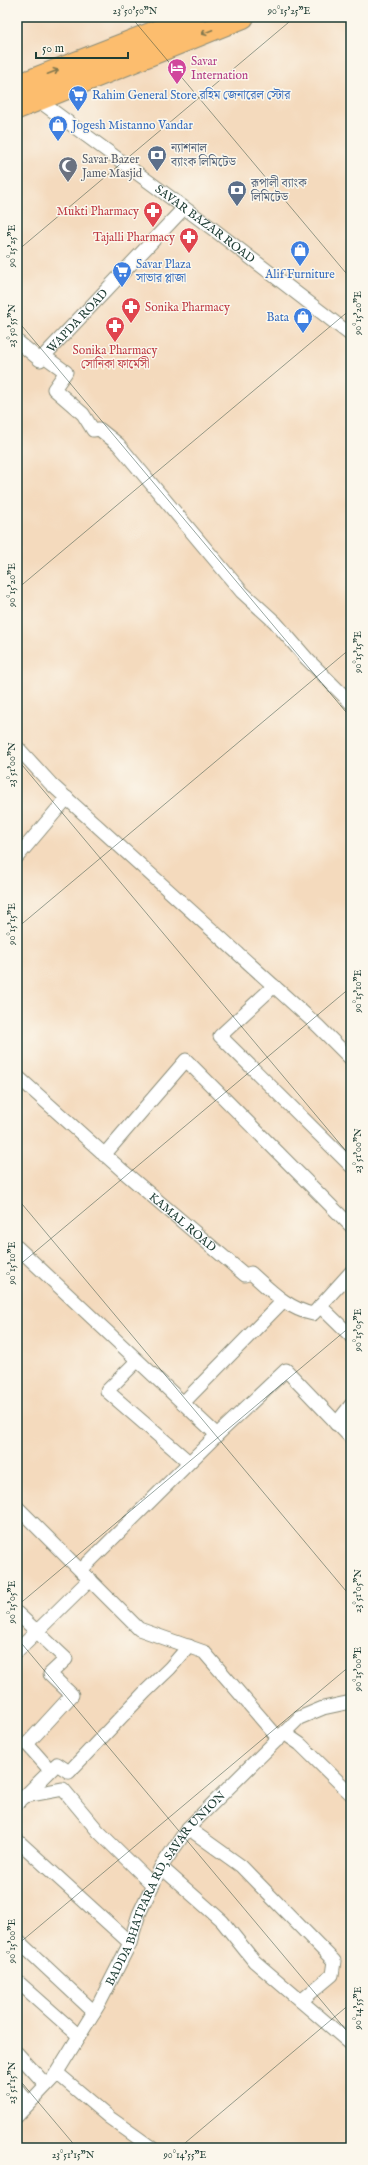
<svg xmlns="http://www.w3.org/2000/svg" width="368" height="2165" font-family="'IM FELL English','Noto Serif Bengali',serif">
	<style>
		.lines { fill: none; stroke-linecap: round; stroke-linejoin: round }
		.street-casing { stroke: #8a8c78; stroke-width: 15 }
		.highway-casing { stroke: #8a8c78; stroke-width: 24 }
		.street { stroke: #fff; stroke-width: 13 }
		.highway { stroke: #fcbd6e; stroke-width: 22 }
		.oneway { stroke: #82774e }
		.ticks { fill: none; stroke: #1f3d34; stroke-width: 1; stroke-opacity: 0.45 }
		.labels { text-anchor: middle; stroke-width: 3; stroke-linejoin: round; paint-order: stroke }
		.hotel-label { font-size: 12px; fill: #b23c85; stroke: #fbf7ec; text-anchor: start }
		.shop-label { font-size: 12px; fill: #366cbe; stroke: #fbf7ec; text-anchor: start }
		.service-label { font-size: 12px; fill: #4e5e75; stroke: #fbf7ec; text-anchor: start }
		.worship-label { font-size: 12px; fill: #5b616d; stroke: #fbf7ec; text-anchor: start }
		.health-label { font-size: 12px; fill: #be3a42; stroke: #fbf7ec; text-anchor: end }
		.street-label { font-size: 12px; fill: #1f3d34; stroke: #fbf7ec }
		.neatline { fill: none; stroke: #1f3d34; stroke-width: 1.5 }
		.ticks-label { font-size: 10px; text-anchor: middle; fill: #1f3d34 }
	</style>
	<rect width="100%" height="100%" fill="#fbf7ec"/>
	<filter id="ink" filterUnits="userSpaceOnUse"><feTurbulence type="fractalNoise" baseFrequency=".025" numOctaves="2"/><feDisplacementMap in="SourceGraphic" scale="8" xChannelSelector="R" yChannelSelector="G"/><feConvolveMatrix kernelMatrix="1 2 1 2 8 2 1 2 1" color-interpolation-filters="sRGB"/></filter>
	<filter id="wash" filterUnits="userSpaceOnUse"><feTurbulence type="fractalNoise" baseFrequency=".012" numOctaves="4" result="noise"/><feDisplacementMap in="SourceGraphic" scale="16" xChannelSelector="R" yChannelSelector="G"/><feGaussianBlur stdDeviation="0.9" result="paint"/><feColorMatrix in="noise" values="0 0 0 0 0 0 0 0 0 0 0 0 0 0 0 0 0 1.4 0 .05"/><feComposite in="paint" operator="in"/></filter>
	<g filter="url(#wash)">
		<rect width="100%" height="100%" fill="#f4dabd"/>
	</g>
	<g filter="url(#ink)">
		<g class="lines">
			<defs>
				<g id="street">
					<path id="s1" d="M38 100 213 229 351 335"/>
					<path id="s2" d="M17 341 40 360 184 208"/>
					<path d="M44 356 66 372 54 389 83 414 93 430 99 429 118 444 242 592 275 622 307 659 351 703"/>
					<path d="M17 747 51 784 318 1026 351 1059"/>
					<path d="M17 857 67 798"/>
					<path d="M274 986 220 1036 351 1166"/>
					<path id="s3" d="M17 1076 124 1172 245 1275 251 1273C270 1290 288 1309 313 1314L351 1272"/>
					<path d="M104 1155 186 1060 351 1226"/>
					<path d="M17 1247 217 1435 286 1370 351 1438"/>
					<path d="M320 1306 351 1336"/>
					<path d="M137 1361 107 1391 189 1462"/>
					<path d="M183 1403 283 1301"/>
					<path d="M336 1424 351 1405"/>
					<path d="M17 1507 139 1629 204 1652 279 1739"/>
					<path d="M81 1570 217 1435"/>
					<path d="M17 1613 66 1659 50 1674 72 1695 27 1744 50 1770"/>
					<path d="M17 1651 90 1579"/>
					<path d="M284 1733 300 1744 351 1794"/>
					<path d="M25 1796 63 1789 98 1831 153 1885"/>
					<path d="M17 1804 57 1764 69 1772 145 1692 170 1668 189 1646"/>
					<path d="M188 1828 241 1866 334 1961 332 1975 301 2001"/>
					<path d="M17 1840 130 1943"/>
					<path d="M161 1867 222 1921 254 1961 351 2044"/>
					<path d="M17 1940 94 2012"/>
					<path d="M17 1981 79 2036"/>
					<path d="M17 2053 46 2085"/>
					<path d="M57 2073 110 2118 152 2148"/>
					<path d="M17 2089 29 2103"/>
					<path id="s4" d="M17 2116 54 2077 100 2002 130 1943 139 1914 161 1867 188 1828 299 1718 323 1708 351 1702"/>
				</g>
				<path id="highway" d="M17 86 194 17
					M17 108 243 17"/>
			</defs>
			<use href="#street" class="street-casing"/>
			<use href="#highway" class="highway-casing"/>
			<use href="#street" class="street"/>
			<use href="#highway" class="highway"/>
		</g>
		<defs><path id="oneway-shaft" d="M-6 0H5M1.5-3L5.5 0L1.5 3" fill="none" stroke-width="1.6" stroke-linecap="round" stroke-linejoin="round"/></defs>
		<g class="oneway">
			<use href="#oneway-shaft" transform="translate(207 32) rotate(158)"/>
			<use href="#oneway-shaft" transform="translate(53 72) rotate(-21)"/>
		</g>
	</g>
	<path class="ticks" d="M131 17 351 279M17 251 295 17M17 320 351 718M17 589 351 309M17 759 351 1157M17 928 351 648M17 1198 351 1597M17 1267 351 987M17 1606 351 1326M17 1638 351 2036M17 1945 351 1665M17 2077 77 2148M179 2148 351 2003"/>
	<defs>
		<symbol id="hotel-pin" viewBox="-11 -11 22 30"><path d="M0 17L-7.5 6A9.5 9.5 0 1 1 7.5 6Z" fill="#d1479c" stroke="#fbf7ec"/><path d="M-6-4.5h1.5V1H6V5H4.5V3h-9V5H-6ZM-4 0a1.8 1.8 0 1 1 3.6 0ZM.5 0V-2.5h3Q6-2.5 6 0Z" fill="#fff"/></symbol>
		<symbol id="supermarket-pin" viewBox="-11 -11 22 30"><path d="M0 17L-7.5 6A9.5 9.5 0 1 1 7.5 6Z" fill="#3f7fe0" stroke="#fbf7ec"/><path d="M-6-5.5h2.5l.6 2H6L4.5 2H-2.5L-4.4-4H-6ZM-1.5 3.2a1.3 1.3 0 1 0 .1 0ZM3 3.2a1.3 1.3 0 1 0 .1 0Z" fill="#fff"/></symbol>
		<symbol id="shop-pin" viewBox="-11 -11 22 30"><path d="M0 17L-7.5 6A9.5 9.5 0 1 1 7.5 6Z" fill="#3f7fe0" stroke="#fbf7ec"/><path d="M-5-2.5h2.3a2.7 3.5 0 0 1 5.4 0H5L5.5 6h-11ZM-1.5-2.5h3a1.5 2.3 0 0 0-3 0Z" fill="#fff"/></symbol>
		<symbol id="bank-pin" viewBox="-11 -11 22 30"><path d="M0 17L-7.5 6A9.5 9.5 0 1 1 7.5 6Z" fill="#5c6f8a" stroke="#fbf7ec"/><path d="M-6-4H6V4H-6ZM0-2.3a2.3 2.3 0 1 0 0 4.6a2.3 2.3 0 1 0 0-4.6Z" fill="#fff"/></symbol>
		<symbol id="mosque-pin" viewBox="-11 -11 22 30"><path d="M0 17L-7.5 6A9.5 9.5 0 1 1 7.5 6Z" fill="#6b7280" stroke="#fbf7ec"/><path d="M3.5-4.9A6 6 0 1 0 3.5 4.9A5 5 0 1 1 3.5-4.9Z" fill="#fff"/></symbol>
		<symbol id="pharmacy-pin" viewBox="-11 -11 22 30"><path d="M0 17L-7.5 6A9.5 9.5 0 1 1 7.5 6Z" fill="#e0444e" stroke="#fbf7ec"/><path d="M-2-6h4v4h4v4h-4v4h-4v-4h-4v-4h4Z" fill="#fff"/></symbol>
	</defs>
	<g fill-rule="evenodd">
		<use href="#hotel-pin" x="166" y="57" width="22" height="30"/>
		<use href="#supermarket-pin" x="67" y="84" width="22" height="30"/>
		<use href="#shop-pin" x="47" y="114" width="22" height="30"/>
		<use href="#bank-pin" x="146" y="144" width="22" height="30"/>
		<use href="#mosque-pin" x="57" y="155" width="22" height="30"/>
		<use href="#bank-pin" x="226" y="179" width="22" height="30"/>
		<use href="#pharmacy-pin" x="142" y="200" width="22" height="30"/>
		<use href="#pharmacy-pin" x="178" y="226" width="22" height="30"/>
		<use href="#shop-pin" x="289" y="239" width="22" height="30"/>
		<use href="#supermarket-pin" x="111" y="260" width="22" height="30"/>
		<use href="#pharmacy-pin" x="120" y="296" width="22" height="30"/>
		<use href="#shop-pin" x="292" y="306" width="22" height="30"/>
		<use href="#pharmacy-pin" x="104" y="315" width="22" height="30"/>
	</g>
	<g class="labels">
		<g class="hotel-label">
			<text x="191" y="65">Savar<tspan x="191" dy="14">Internation</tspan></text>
		</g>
		<g class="shop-label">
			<text x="92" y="99">Rahim General Store রহিম জেনারেল স্টোর</text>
			<text x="72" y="129">Jogesh Mistanno Vandar</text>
			<text x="136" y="268">Savar Plaza<tspan x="136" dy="14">সাভার প্লাজা</tspan></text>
			<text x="300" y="278" text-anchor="middle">Alif Furniture</text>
			<text x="289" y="321" text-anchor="end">Bata</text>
		</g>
		<g class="service-label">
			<text x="171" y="152">ন্যাশনাল<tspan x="171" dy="14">ব্যাংক লিমিটেড</tspan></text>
			<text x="251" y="187">রূপালী ব্যাংক<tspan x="251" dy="14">লিমিটেড</tspan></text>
		</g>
		<g class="worship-label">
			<text x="82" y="163">Savar Bazer<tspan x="82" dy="14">Jame Masjid</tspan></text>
		</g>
		<g class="health-label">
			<text x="139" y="215">Mukti Pharmacy</text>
			<text x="175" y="241">Tajalli Pharmacy</text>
			<text x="145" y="311" text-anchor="start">Sonika Pharmacy</text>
			<text x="115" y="354" text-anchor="middle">Sonika Pharmacy<tspan x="115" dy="14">সোনিকা ফার্মেসী</tspan></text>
		</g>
		<g class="street-label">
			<text dy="4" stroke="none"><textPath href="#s1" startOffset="208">SAVAR BAZAR ROAD</textPath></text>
			<text dy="4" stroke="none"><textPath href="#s2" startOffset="84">WAPDA ROAD</textPath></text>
			<text dy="4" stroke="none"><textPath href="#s3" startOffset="221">KAMAL ROAD</textPath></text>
			<text dy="4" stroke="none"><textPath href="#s4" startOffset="274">BADDA BHATPARA RD, SAVAR UNION</textPath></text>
		</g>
	</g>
	<rect width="368" height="2165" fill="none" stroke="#fbf7ec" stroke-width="44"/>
	<path d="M36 52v6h92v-6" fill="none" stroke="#1f3d34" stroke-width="2"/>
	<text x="42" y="52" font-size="12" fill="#1f3d34" stroke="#fbf7ec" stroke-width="3" paint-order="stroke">50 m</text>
	<rect x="22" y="22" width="324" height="2121" class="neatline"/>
	<g class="ticks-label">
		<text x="135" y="14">23°50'50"N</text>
		<text x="289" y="14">90°15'25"E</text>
		<text transform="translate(11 246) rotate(-90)" y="4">90°15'25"E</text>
		<text transform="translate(357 313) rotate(-90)" y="4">90°15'20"E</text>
		<text transform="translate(11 326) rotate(-90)" y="4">23°50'55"N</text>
		<text transform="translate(11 585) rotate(-90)" y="4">90°15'20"E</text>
		<text transform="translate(357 652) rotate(-90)" y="4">90°15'15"E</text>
		<text transform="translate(11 765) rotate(-90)" y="4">23°51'00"N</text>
		<text transform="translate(11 924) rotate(-90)" y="4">90°15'15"E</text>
		<text transform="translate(357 991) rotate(-90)" y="4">90°15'10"E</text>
		<text transform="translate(357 1151) rotate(-90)" y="4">23°51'00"N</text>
		<text transform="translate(11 1263) rotate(-90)" y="4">90°15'10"E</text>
		<text transform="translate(357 1330) rotate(-90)" y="4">90°15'05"E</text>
		<text transform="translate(357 1591) rotate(-90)" y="4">23°51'05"N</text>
		<text transform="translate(11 1602) rotate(-90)" y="4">90°15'05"E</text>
		<text transform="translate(357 1669) rotate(-90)" y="4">90°15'00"E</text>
		<text transform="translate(11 1941) rotate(-90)" y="4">90°15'00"E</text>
		<text transform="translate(357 2008) rotate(-90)" y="4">90°14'55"E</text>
		<text transform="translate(11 2083) rotate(-90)" y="4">23°51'15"N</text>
		<text x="73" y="2158">23°51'15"N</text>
		<text x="185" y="2158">90°14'55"E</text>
	</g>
</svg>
